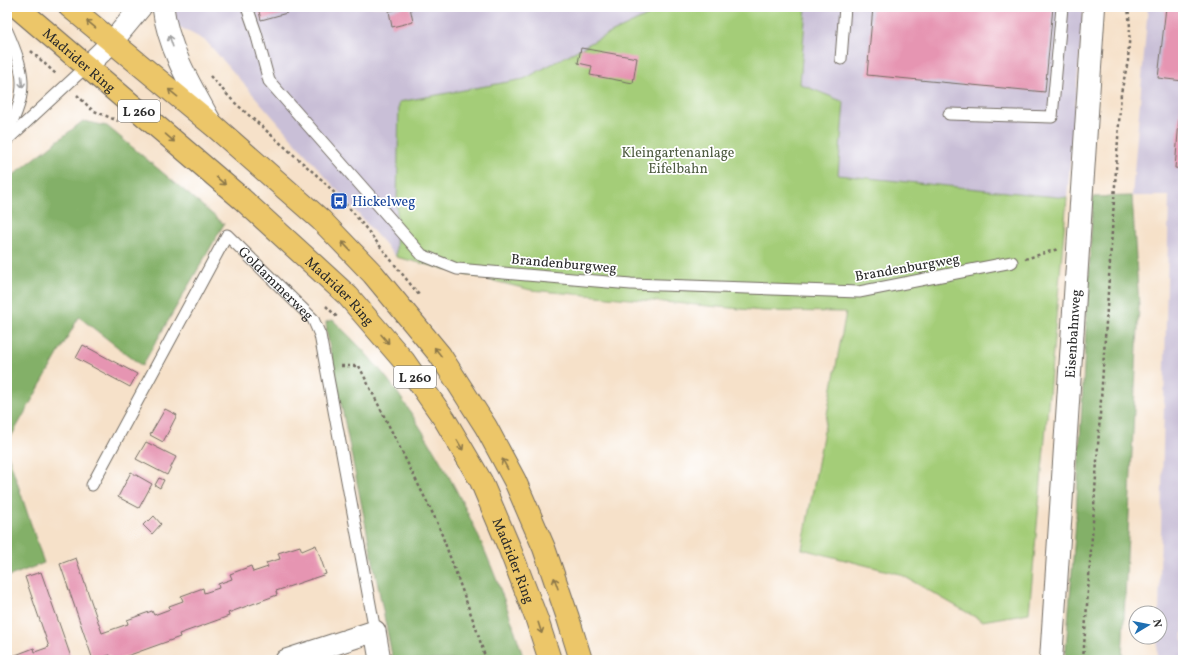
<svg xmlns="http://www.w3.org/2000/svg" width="1190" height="667" font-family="Vollkorn,serif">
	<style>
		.industrial { fill: #c9bfd7 }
		.green { fill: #a4cd78; stroke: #687c52 }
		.forest { fill: #83b068; stroke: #576e4a }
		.building { fill: #e695b2 }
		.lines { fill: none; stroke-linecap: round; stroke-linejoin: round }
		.service-casing { stroke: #726b62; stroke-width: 13 }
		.minor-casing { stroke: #726b62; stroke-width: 23 }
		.tertiary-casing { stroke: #726b62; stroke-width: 24 }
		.primary-casing { stroke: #726b62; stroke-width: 24 }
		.path { stroke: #726b62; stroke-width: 2.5; stroke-dasharray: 3 3; stroke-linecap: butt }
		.service { stroke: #fff; stroke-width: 11 }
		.minor { stroke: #fff; stroke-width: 21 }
		.tertiary { stroke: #fff; stroke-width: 22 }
		.primary { stroke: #ecc669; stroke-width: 22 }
		.oneway { stroke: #8c784a }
		.oneway2 { stroke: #a0a0a0 }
		.labels { text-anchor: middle; stroke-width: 3.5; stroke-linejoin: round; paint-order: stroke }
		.shield { fill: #fff; stroke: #6b6b6b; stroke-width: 1 }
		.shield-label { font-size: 13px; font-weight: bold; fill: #2b2b2b }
		.street-label { font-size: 14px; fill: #2b2b2b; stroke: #fff }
		.park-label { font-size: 14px; fill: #4f5c42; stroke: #fff }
		.transit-label { font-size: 14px; fill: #164399; stroke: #fff; text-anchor: start }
	</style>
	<rect width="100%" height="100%" fill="#fff"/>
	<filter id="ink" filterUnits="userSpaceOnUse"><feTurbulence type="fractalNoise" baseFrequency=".025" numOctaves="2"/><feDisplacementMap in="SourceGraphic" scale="8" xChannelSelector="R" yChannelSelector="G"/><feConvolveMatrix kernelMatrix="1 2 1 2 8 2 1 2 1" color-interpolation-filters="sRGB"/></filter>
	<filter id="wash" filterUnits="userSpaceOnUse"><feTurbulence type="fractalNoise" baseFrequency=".012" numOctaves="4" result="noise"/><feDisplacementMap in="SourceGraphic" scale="16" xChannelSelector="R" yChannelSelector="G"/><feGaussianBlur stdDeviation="0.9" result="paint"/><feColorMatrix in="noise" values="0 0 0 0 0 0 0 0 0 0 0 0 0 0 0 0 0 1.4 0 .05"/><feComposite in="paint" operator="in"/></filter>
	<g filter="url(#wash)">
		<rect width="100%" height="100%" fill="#f6e1c9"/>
		<path class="industrial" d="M142 7H666L598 39 524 79 399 102 396 257 206 41Z
			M806 7H1084L1067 198 838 175 844 102 800 84Z
			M1148 7H1183V660H1157L1158 637H1160L1159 613 1169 196H1132Z"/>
		<path class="green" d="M666 7H806L800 84 844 102 838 175 1067 198 1029 613 982 621 900 574 802 549 846 312 763 311 531 290 396 257 399 102 524 79 598 39Z"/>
		<path class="forest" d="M83 121 107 126 224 224 142 366 79 317 7 444V180Z
			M1132 196 1139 306 1122 660H1065L1075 534 1093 197Z
			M333 320C347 334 361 347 373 362 389 379 403 400 416 421 464 495 499 576 524 660H393L327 334 326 322Z
			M7 452 44 563 7 577Z"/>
		<g id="blocks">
			<path class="building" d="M258 7H285L287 13 261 20Z
				M407 7H410L413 22 392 27 389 11Z
				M873 7H1053L1045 92 867 75Z
				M1166 7H1183V81L1158 78Z
				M581 48 637 58 633 83 590 75 592 66 578 63Z
				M1182 87H1183V169L1175 168Z
				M83 345 137 374 130 387 76 358Z
				M165 409 177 415 163 442 150 435Z
				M146 442 176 457 167 475 136 459Z
				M131 472 152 484 139 508 118 497Z
				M159 478 164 480 160 488 155 485Z
				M154 516 161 524 152 534 143 525 148 520 149 521Z
				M316 545 326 574 276 591 277 595 228 613 229 616 179 634 180 637 116 660H111L110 655 93 660 60 564 76 558 102 633 128 624 127 620 152 611 154 615 170 609 169 606 183 601 181 596 203 588 204 593 219 588 218 584 232 579 230 574 251 566 253 572 268 567 266 563 280 559 278 553 300 546 302 551Z
				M41 572 72 660H14L13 656 34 648 35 652 49 647 25 577Z"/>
		</g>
	</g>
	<g filter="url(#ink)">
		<use href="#blocks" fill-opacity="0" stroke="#726b62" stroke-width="1"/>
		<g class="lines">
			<defs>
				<g id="service">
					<path d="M247 7 256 33 269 81 422 255 457 269 631 284 859 292 1012 262"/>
					<path d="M7 31C25 72 29 92 7 132"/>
					<path d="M841 59 845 7"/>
					<path d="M949 114 1052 117 1062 7"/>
					<path d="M7 140 87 66"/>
					<path id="s1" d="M92 485 227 235 313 319 320 335 375 631"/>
				</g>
				<path id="minor" d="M163 7C168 49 192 88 212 124
					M87 66 112 42 141 7
					M286 660 375 631 380 660"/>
				<g id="tertiary">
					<path id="s2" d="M1051 660 1094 7"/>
				</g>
				<g id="primary">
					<path id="s3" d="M17 7 242 199 348 296 404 361 445 420 481 481 509 547 537 620 550 660"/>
					<path d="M70 7 214 126 321 220 373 274 440 355 486 427 515 481 544 548 568 618 581 660"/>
				</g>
			</defs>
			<use href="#service" class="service-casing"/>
			<use href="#minor" class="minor-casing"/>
			<use href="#tertiary" class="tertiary-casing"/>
			<use href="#primary" class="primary-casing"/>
			<path class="path" d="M31 51 57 75
				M210 76 234 102 322 180 352 211 419 295
				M77 95 92 110 118 121
				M1025 259 1058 249
				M326 306 337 317
				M341 366H359L438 524 476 628 486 660
				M1083 660 1093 522 1121 93 1128 61 1130 27 1128 7"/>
			<use href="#service" class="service"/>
			<use href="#minor" class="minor"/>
			<use href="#tertiary" class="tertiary"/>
			<use href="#primary" class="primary"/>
		</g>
		<defs><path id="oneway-shaft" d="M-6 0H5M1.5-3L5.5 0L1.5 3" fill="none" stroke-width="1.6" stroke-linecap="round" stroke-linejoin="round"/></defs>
		<g class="oneway">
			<use href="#oneway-shaft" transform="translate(91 24) rotate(-140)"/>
			<use href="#oneway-shaft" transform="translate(173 93) rotate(-141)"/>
			<use href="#oneway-shaft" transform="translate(170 138) rotate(41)"/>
			<use href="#oneway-shaft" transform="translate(221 181) rotate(41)"/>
			<use href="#oneway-shaft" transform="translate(346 246) rotate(-133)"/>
			<use href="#oneway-shaft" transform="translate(385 339) rotate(49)"/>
			<use href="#oneway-shaft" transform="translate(438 352) rotate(-128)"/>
			<use href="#oneway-shaft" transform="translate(460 445) rotate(60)"/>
			<use href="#oneway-shaft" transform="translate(505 464) rotate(-118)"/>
			<use href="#oneway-shaft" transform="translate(556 583) rotate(-109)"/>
			<use href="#oneway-shaft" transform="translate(540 628) rotate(72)"/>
		</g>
		<g class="oneway2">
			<use href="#oneway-shaft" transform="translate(171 41) rotate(-108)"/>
			<use href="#oneway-shaft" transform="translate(22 82) rotate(85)"/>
		</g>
	</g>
	<defs>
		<symbol id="bus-square" viewBox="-11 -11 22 22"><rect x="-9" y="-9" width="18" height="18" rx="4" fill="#1a4fb4" stroke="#fff"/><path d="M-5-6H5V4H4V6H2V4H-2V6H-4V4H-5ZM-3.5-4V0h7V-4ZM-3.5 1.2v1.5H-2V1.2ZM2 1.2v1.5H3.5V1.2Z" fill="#fff"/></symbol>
	</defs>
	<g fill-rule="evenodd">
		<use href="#bus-square" x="329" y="191" width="20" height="20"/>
	</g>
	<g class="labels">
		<g class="shield">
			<rect x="118" y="100" width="42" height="22" rx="3"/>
			<rect x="394" y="366" width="42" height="22" rx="3"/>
		</g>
		<g class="shield-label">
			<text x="139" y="116">L 260</text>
			<text x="415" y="382">L 260</text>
		</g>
		<g class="street-label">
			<text dy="5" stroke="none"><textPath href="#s3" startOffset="82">Madrider Ring</textPath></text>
			<text transform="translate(564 263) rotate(5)" y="5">Brandenburgweg</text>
			<text transform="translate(907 267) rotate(-10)" y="5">Brandenburgweg</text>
			<text dy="5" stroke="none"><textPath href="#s1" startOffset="353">Goldammerweg</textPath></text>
			<text dy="5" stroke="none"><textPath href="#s3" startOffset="430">Madrider Ring</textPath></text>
			<text dy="5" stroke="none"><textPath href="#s2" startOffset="327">Eisenbahnweg</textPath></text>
			<text dy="5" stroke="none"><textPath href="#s3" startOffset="754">Madrider Ring</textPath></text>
		</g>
		<g class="park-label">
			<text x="678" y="157">Kleingartenanlage<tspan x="678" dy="16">Eifelbahn</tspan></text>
		</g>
		<g class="transit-label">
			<text x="352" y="206">Hickelweg</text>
		</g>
	</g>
	<rect width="1190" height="667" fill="none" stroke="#fff" stroke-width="24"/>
	<g transform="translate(1148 625) rotate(80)"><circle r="19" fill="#ffffff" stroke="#aaaaaa"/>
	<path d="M0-3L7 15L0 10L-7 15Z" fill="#1f6fb2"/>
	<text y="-6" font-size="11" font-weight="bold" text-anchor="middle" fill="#2b2b2b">N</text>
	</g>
</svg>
